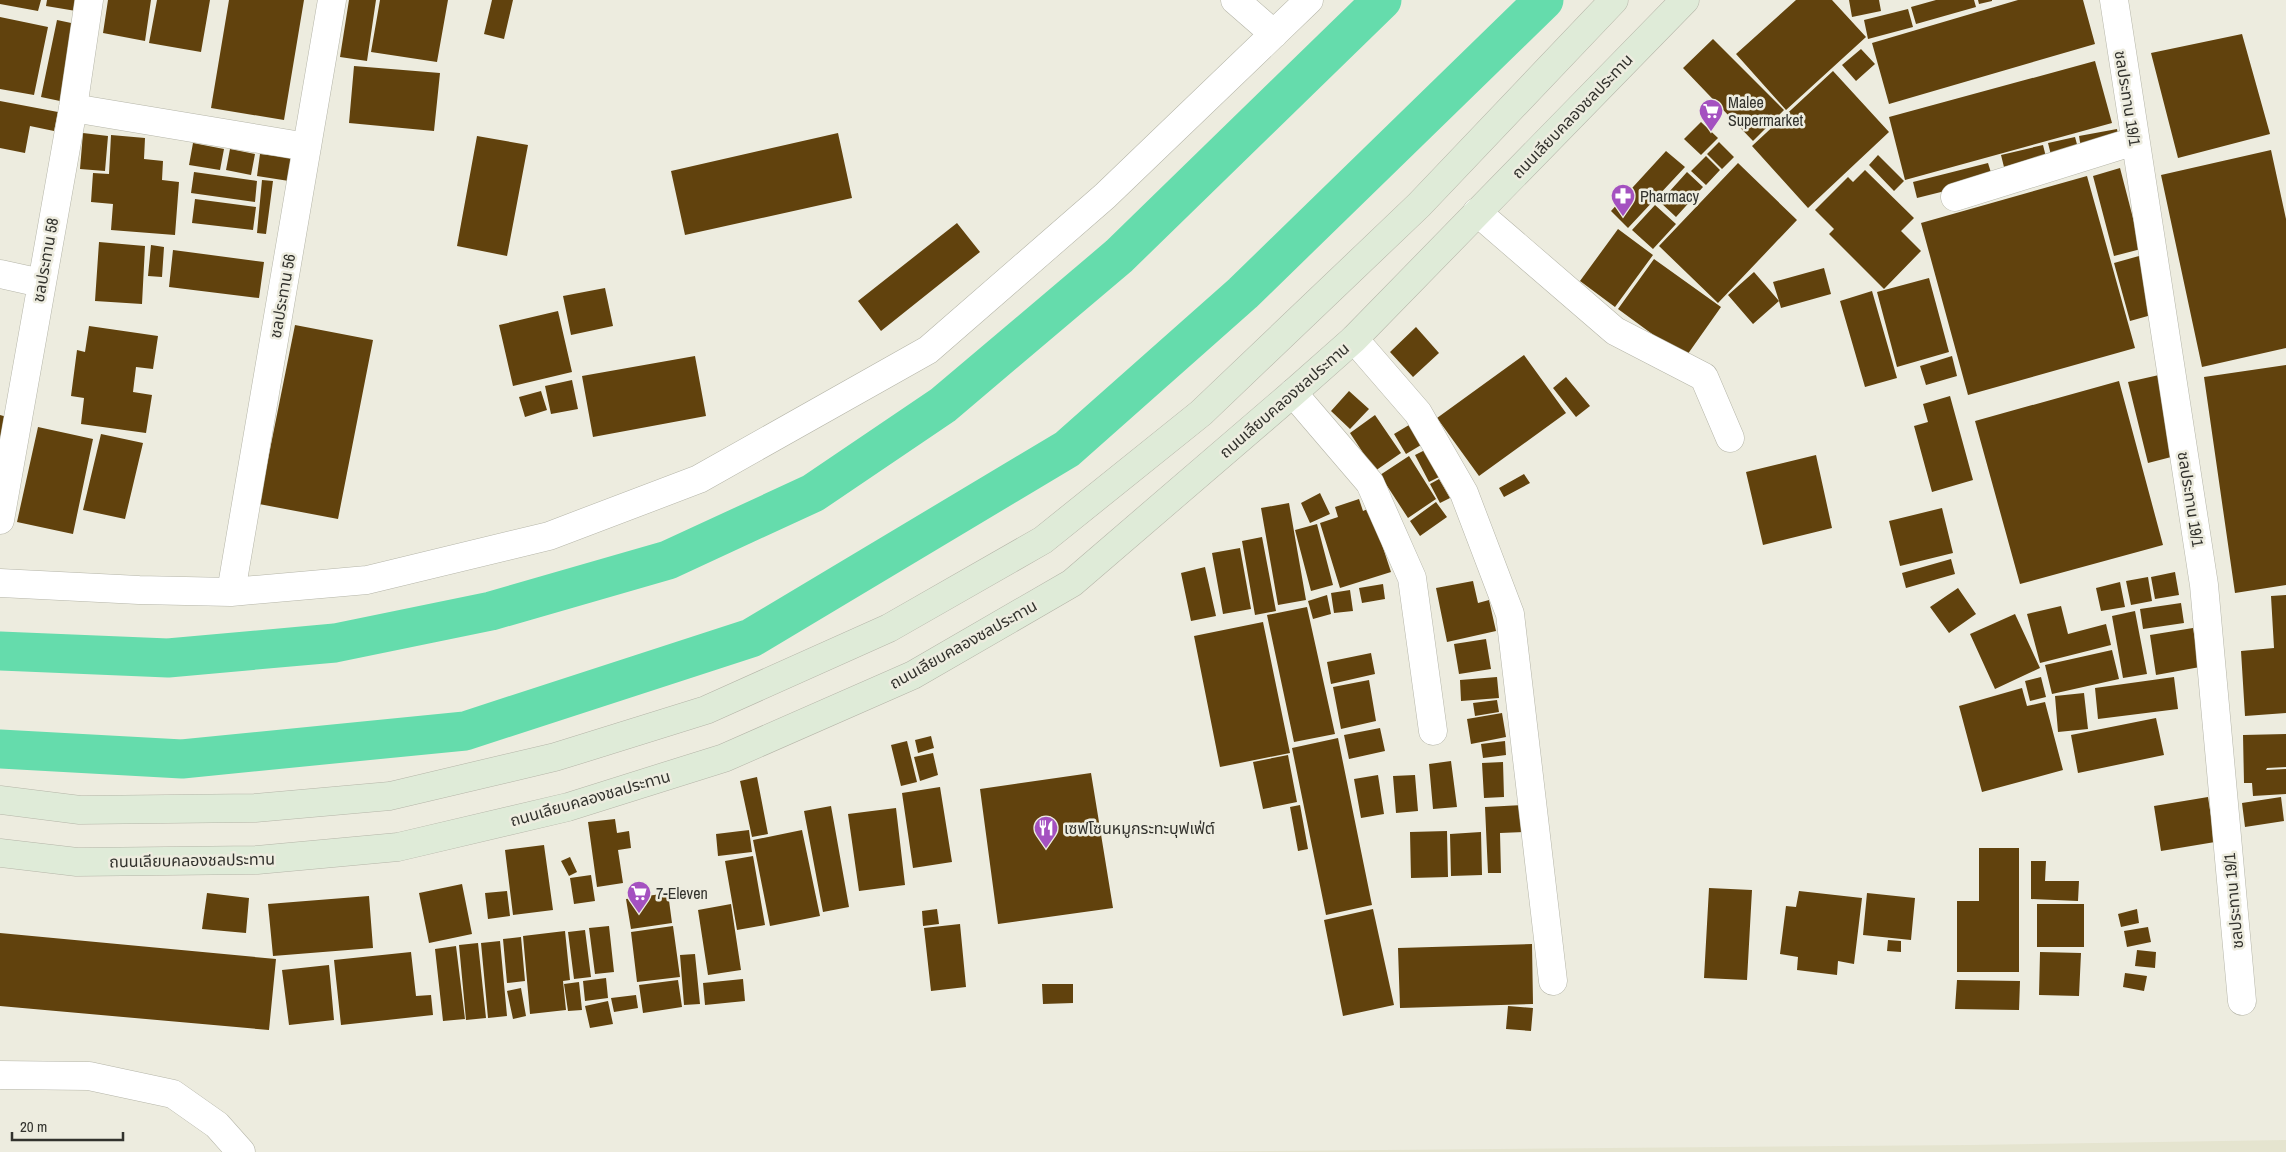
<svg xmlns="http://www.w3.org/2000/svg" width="2286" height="1152" font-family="'Archivo Narrow','Noto Sans Thai',sans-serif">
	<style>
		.built { fill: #e5e4cf }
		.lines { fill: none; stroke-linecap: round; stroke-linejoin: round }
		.canal { stroke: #65dcac; stroke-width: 39 }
		.building { fill: #61420d }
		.street-casing { stroke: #b5b5a8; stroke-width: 29 }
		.secondary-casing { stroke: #b5b5a8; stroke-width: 29 }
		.street { stroke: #fff; stroke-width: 28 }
		.secondary { stroke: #dfebd8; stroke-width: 28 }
		.labels { text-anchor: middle; stroke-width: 5; stroke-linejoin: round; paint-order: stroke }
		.street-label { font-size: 16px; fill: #32322d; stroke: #edecdf }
		.poi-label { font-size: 16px; fill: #32322d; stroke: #edecdf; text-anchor: start }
	</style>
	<rect width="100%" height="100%" fill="#edecdf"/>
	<path class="built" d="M2286 1140V1152H1141L1970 1145Z"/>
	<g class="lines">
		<path class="canal" d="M0 651 168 658 335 643 491 611 668 560 813 493 943 405 1119 256 1382 0
			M0 749 182 759 465 731 751 638 1067 449 1243 293 1544 0"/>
	</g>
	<path class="building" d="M0 0H41L38 11 0 4Z
		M47 0H78L76 11 46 6Z
		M108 0H151L145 41 103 33Z
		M157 0H210L201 52 149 43Z
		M229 0H304L284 120 211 108Z
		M349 0H376L367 61 340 57Z
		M380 0H448L437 62 371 52Z
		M492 0H513L504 39 484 34Z
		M1796 0H1832L1866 37 1786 110 1736 54Z
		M1849 0H1879L1881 11 1852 17Z
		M1936 0H1974L1976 7 1916 24 1911 7Z
		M1978 0H1992V1L1979 4Z
		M2018 0H2083L2095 44 1889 104 1872 43Z
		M1908 9 1913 27 1868 39 1864 20Z
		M0 17 48 27 34 95 0 89Z
		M57 20 76 24 60 101 41 97Z
		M2242 34 2270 134 2178 158 2151 53Z
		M1713 39 1784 110 1753 141 1683 68Z
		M1861 49 1875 64 1856 81 1842 65Z
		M2095 61 2112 123 1905 180 1889 117Z
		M354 66 440 73 434 131 349 123Z
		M1833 71 1889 132 1808 208 1752 146Z
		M0 101 58 112 54 131 30 126 25 153 0 148Z
		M1701 122 1718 138 1701 155 1684 139Z
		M2117 129 2119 142 2081 148 2079 136Z
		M83 133 108 136 105 171 80 169Z
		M838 133 852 198 685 235 671 171Z
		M111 135 145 138 144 159 163 161 162 180 179 182 175 235 111 230 113 204 91 202 93 173 109 174Z
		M477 136 528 145 507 256 457 246Z
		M2075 137 2078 148 2051 155 2048 143Z
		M1719 142 1734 157 1722 169 1707 154Z
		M193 143 224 149 220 170 189 165Z
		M2043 145 2046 157 2004 167 2001 155Z
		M230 149 255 154 251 175 226 170Z
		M2271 150 2286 219V348L2202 367 2161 175Z
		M1666 151 1685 167 1628 228 1611 211Z
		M260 154 292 158 289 181 257 176Z
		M1878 155 1904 181 1894 191 1869 165Z
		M1706 156 1720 170 1706 185 1691 171Z
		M1738 163 1797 220 1718 303 1659 246Z
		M1988 163 1993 179 1917 198 1913 182Z
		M2120 168 2141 249 2114 256 2093 176Z
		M1865 170 1914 218 1901 231 1921 251 1884 289 1829 234 1834 229 1815 210 1848 177 1853 182Z
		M194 172 257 181 255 202 191 193Z
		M1687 172 1703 187 1676 217 1660 202Z
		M2087 176 2135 348 1968 395 1921 223Z
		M262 180 273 181 266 234 257 233Z
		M195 199 256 207 253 230 192 223Z
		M1655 205 1676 224 1653 249 1632 230Z
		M957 223 980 252 881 331 858 301Z
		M1618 229 1653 255 1615 307 1580 281Z
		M99 242 145 246 142 304 95 301Z
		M151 245 164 247 162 277 148 276Z
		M173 250 264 262 259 298 169 287Z
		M2139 256 2155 314 2130 321 2114 263Z
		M1654 259 1721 307 1685 358 1618 309Z
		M1824 268 1831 294 1781 308 1779 301 1753 324 1728 295 1754 272 1779 301 1773 282Z
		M1929 278 1949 352 1897 367 1877 292Z
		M605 288 613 326 571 335 563 296Z
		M1872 291 1897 378 1865 387 1840 301Z
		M558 311 572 372 513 386 499 325Z
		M295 325 373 340 338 519 259 504Z
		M89 326 158 336 153 369 136 367 133 392 152 395 146 433 81 424 84 398 71 396 77 350 85 352Z
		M1416 327 1439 353 1413 377 1390 352Z
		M1524 355 1566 413 1479 476 1437 418Z
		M695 356 706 416 593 437 582 376Z
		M1952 356 1957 376 1926 385 1920 366Z
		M2286 365V585L2235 593 2204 377Z
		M2159 375 2179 455 2148 463 2128 382Z
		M1566 377 1590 406 1576 417 1553 388Z
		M572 380 578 409 551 414 545 386Z
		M2119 381 2163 545 2020 584 1975 421Z
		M541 391 547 410 525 417 519 397Z
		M1349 391 1369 409 1350 429 1331 411Z
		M1950 396 1973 480 1932 492 1914 426 1928 422 1923 404Z
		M0 415 7 417 0 450Z
		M1375 415 1401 453 1375 471 1350 433Z
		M1414 422 1426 442 1406 454 1394 434Z
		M38 427 93 439 73 534 17 522Z
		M101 434 143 443 125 519 83 510Z
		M1429 448 1443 475 1429 482 1415 455Z
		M1816 455 1832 528 1763 545 1746 472Z
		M1409 456 1436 499 1408 518 1380 475Z
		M1524 474 1530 483 1504 497 1499 488Z
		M1439 479 1450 498 1440 503 1430 484Z
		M1320 493 1330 514 1310 523 1301 503Z
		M1359 499 1363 511 1370 508 1391 572 1340 588 1320 523 1338 517 1335 507Z
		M1436 502 1447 517 1420 536 1410 521Z
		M1289 503 1306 600 1278 605 1261 508Z
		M1942 508 1953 553 1900 566 1889 521Z
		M1317 524 1333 585 1311 591 1295 530Z
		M1262 537 1276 611 1255 615 1242 541Z
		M1240 548 1251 609 1223 614 1212 553Z
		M1951 559 1955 574 1906 588 1902 573Z
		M1205 567 1216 616 1191 621 1181 573Z
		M2175 572 2179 595 2155 599 2151 577Z
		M2148 577 2152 601 2131 605 2126 581Z
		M1473 581 1478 603 1489 600 1496 631 1447 642 1436 588Z
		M2120 582 2125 607 2101 611 2096 588Z
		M1383 584 1385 599 1362 603 1359 588Z
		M1958 588 1976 614 1949 633 1930 607Z
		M1350 590 1353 611 1334 613 1331 593Z
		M1327 595 1331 614 1313 619 1308 601Z
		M2286 595V713L2245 716 2241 651 2274 648 2271 596Z
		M2181 603 2184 623 2143 629 2140 609Z
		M2061 606 2068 634 2106 624 2111 645 2040 663 2027 614Z
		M1307 607 1335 734 1294 742 1267 615Z
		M2135 611 2147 674 2123 678 2112 616Z
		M2015 614 2040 668 1995 689 1970 634Z
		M1263 622 1290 753 1220 767 1194 636Z
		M2193 628 2200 667 2156 675 2150 635Z
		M1486 639 1491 669 1459 674 1454 644Z
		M2112 650 2119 679 2052 694 2045 665Z
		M1371 653 1375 674 1331 684 1327 662Z
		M1497 677 1499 698 1461 701 1460 680Z
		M2041 677 2046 697 2030 701 2025 681Z
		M2174 677 2178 709 2098 719 2095 688Z
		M1369 680 1376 721 1341 729 1333 687Z
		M2022 688 2027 706 2045 702 2063 770 1982 792 1959 706Z
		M2084 693 2088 729 2058 732 2055 696Z
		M1497 700 1499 712 1475 716 1473 703Z
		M1502 713 1506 737 1471 744 1467 719Z
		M2156 718 2164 755 2078 773 2071 735Z
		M1380 728 1385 751 1349 759 1344 735Z
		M2286 734V767L2267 768 2266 770 2286 769V794L2253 796 2252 783H2244L2243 735Z
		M931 736 934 748 918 753 915 740Z
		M1338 738 1372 905 1326 915 1292 748Z
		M907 741 917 782 901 786 891 745Z
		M1505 741 1506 755 1483 758 1481 744Z
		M933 753 938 775 920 781 914 757Z
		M1288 755 1297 802 1263 809 1253 762Z
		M1451 761 1457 807 1433 809 1429 764Z
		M1503 762 1504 797 1484 798 1482 763Z
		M1091 773 1113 908 998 924 980 789Z
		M1378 775 1384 814 1361 818 1354 779Z
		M1415 775 1418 811 1396 813 1393 776Z
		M757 777 768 834 752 837 740 781Z
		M940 787 952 862 913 868 902 793Z
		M2208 797 2215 842 2161 851 2154 806Z
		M2281 797 2284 821 2245 827 2242 803Z
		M1300 805 1308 849 1298 851 1290 807Z
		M1523 805 1524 832 1500 833 1501 873H1488L1485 807Z
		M831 806 849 907 823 912 804 811Z
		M896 808 905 885 859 891 848 814Z
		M615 819 617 833 629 831 631 848 618 850 623 883 597 887 588 822Z
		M749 830 752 852 718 856 716 834Z
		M802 830 820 916 770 926 753 840Z
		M1447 831 1448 877 1411 878 1410 832Z
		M1481 832 1482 875 1451 876 1450 834Z
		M544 845 553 910 513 915 505 850Z
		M1979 848H2019V972H1957V901H1979Z
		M753 856 765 925 737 930 725 861Z
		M570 857 577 872 569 876 561 861Z
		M2031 861H2046L2045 881H2079L2078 901 2031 899Z
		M591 875 595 901 574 904 570 878Z
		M462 884 472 934 429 943 419 893Z
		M1709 888 1752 890 1747 980 1704 978Z
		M507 891 510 916 488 919 485 893Z
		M1799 891 1862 898 1854 964 1838 961 1837 975 1797 970 1798 957 1780 954 1786 906 1796 907Z
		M207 893 249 898 246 933 202 929Z
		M668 893 672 923 631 929 626 899Z
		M1867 893 1915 898 1911 940 1863 935Z
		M369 896 373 948 273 956 268 904Z
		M731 904 741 970 708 975 698 910Z
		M2037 904H2084V947H2037Z
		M937 909 939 924 923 926 922 911Z
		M1373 909 1394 1005 1343 1016 1324 920Z
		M2137 909 2139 923 2121 927 2118 914Z
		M960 924 966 987 931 991 924 928Z
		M609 926 614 972 595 974 589 928Z
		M673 926 680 977 637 982 631 932Z
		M2148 927 2151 942 2127 947 2124 931Z
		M585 930 591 977 574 979 568 932Z
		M565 931 570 980 563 981 566 1010 530 1014 523 936Z
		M0 933 276 959 269 1030 0 1006Z
		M521 937 525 981 507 983 503 939Z
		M1888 940 1901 941V952L1887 951Z
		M500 941 507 1016 488 1018 481 943Z
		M478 943 486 1018 466 1020 459 945Z
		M1532 944 1533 1004 1400 1008 1398 948Z
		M456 946 465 1019 443 1021 435 949Z
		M2137 950 2156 952 2155 968 2135 966Z
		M411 952 416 996 431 995 433 1015 341 1025 334 960Z
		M2040 952 2081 953 2079 996 2039 995Z
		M695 954 700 1004 684 1005 680 955Z
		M329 965 334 1020 289 1025 282 970Z
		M2125 973 2147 976 2144 991 2123 987Z
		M606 978 608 998 585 1001 583 981Z
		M743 979 745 1001 705 1005 703 983Z
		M678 980 682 1007 643 1013 639 985Z
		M1957 980 2020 981 2019 1010 1955 1009Z
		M579 982 582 1010 568 1011 564 984Z
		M1042 984H1073V1003L1043 1004Z
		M521 988 526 1016 513 1019 507 991Z
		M636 995 638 1008 614 1012 611 998Z
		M608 1001 613 1024 590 1028 585 1006Z
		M1508 1006 1533 1008 1531 1031 1506 1029Z"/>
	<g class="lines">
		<defs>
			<path id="street" d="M1235 0 1274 34
				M2114 0 2204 585 2242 1001
				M73 108 307 147
				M1955 197 2135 141
				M1477 212 1615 331 1704 377 1730 438
				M0 274 41 283
				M1354 339 1418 413 1464 493 1510 614 1553 981
				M1293 393 1370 483 1412 578 1433 731
				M0 520 73 108 89 0
				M0 583 139 590 231 592 367 580 549 536 699 479 928 350 1105 196 1309 0
				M231 592 332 0
				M0 1075 89 1076 173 1094 217 1125 241 1152"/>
			<path id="secondary" d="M0 800 80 810 255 808 390 796 555 757 706 710 889 628 1043 540 1201 413 1419 205 1614 0
				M0 853 77 862 257 860 398 847 568 807 724 758 913 675 1072 583 1293 393 1354 339 1685 0"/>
		</defs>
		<use href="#street" class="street-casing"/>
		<use href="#secondary" class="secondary-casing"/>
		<use href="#street" class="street"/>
		<use href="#secondary" class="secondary"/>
	</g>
	<defs>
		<symbol id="supermarket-pin" viewBox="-11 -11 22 30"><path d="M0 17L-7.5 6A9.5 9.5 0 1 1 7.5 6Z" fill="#a451c0" stroke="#edecdf"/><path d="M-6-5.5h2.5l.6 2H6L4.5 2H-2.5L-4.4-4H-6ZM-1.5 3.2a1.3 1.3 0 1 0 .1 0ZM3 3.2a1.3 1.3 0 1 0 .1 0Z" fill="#fff"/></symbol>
		<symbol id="pharmacy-pin" viewBox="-11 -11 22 30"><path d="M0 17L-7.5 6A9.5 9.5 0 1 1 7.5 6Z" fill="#a451c0" stroke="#edecdf"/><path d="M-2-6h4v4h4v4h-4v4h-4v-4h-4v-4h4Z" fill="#fff"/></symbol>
		<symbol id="restaurant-pin" viewBox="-11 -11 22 30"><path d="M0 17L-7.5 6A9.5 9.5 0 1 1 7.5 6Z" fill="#a451c0" stroke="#edecdf"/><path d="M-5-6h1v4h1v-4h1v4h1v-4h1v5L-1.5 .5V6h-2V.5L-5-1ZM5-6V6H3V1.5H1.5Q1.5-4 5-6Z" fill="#fff"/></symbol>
	</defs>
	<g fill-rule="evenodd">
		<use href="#supermarket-pin" x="1697" y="97" width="28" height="38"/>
		<use href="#pharmacy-pin" x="1609" y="182" width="28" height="38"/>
		<use href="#restaurant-pin" x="1032" y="814" width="28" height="38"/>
		<use href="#supermarket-pin" x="625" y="879" width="28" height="38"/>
	</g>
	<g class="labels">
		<g class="street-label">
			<text transform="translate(2128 98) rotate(81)" y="6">ชลประทาน 19/1</text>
			<text transform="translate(1572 116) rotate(-46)" y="6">ถนนเลียบคลองชลประทาน</text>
			<text transform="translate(45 260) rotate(-80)" y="6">ชลประทาน 58</text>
			<text transform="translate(282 296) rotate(-80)" y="6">ชลประทาน 56</text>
			<text transform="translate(1284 400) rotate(-41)" y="6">ถนนเลียบคลองชลประทาน</text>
			<text transform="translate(2191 499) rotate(81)" y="6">ชลประทาน 19/1</text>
			<text transform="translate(963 644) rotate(-29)" y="6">ถนนเลียบคลองชลประทาน</text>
			<text transform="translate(590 798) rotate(-16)" y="6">ถนนเลียบคลองชลประทาน</text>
			<text transform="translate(192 860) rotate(-1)" y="6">ถนนเลียบคลองชลประทาน</text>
			<text transform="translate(2233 901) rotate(-95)" y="6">ชลประทาน 19/1</text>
		</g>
		<g class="poi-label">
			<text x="1728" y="108">Malee<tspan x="1728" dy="18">Supermarket</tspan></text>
			<text x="1640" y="202">Pharmacy</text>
			<text x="1064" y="834">เซฟโซนหมูกระทะบุฟเฟ่ต์</text>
			<text x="656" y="899">7-Eleven</text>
		</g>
	</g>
	<path d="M12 1132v8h111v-8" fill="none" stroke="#32322d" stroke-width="2.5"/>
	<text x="20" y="1132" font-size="15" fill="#32322d" stroke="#edecdf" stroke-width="4" paint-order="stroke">20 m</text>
</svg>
